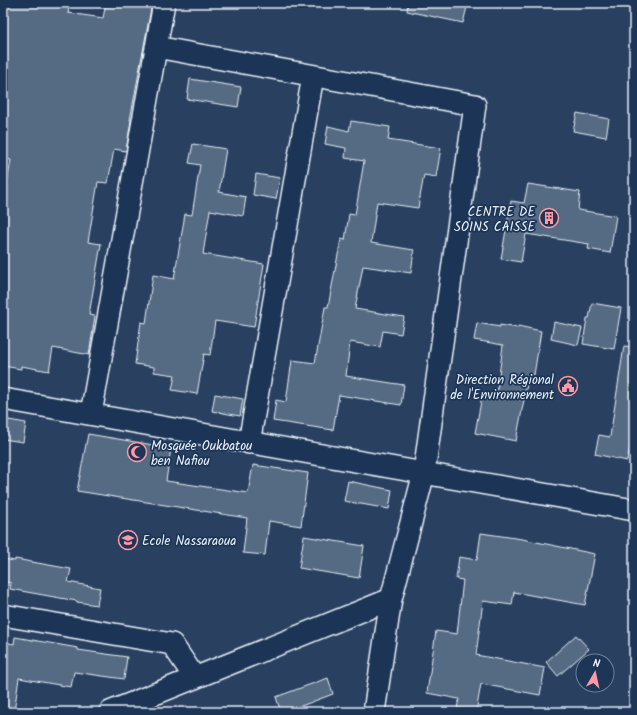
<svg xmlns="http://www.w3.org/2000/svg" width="637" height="715" font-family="Kalam,sans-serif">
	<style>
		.building { fill: #556a83; stroke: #e8f1f8 }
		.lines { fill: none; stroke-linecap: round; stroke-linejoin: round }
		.minor-casing { stroke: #e8f1f8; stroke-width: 24 }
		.minor { stroke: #1d3557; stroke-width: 21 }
		.labels { text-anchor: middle; stroke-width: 3.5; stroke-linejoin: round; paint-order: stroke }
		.poi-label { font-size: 13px; fill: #e8f1f8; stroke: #1d3557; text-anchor: end }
	</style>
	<rect width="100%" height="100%" fill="#294061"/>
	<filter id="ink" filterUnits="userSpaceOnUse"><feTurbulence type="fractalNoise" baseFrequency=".025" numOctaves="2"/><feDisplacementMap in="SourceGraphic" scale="8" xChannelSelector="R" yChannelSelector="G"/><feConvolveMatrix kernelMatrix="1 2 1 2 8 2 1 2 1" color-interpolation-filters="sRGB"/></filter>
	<g filter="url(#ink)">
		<path class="building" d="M3 3H70L68 13 103 18 106 3H152L130 120H131L126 151 114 149 108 183 98 182 88 242 101 244 89 315 95 316 89 355 53 348 49 371 21 366V369L3 366V206L11 160 3 159Z
			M408 3H468L463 23 407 11Z
			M190 79 241 87 238 107 187 99Z
			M577 113 609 119 606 137 573 131Z
			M351 121 390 127 388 140 441 148 436 177 424 175 418 208 377 202 371 243 414 250 411 273 363 266 355 309 404 317 401 334 383 331 380 347 350 342 346 376 404 385 401 405 339 395 333 430 273 421 276 400 286 402 292 360 315 363 325 307H328L341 239 345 240 349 214 355 215 364 161 345 158 346 148 325 144 328 126 349 131Z
			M193 144 226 149 219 192 246 197 243 216 210 210 203 254 264 264 254 327 215 321 210 355 204 354 197 394 172 390 175 375 154 372V367L135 364 141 322 146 323 153 275 174 279 185 214 192 215 200 165 189 163Z
			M256 174 280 178 276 199 253 195Z
			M528 184 580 192 578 210 616 216 610 253 588 249 589 244 526 234 521 262 501 259 511 201 524 203Z
			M592 303 621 308 614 349 583 344 587 318H589Z
			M554 322 582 328 578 345 551 339Z
			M477 323 500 327V325L518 328V326L541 331 534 375 529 374 516 441 475 433 482 396 496 398 503 345 474 340Z
			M624 346 634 347V431L627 461 595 454 599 435 610 437Z
			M215 394 243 399 240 416 212 411Z
			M3 419 26 423 23 442 3 439Z
			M88 434 171 448 166 481 248 493 253 465 308 473 301 526 269 521 265 555 243 553 247 518 77 491Z
			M348 481 392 490 389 509 344 501Z
			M481 533 522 539 595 554 585 605 514 592 512 605 483 601 476 655 545 668 540 695 481 684 476 712 457 708 459 699 427 693 436 631 457 634 463 580 456 579 459 557 477 560Z
			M304 536 364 546 359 578 299 568Z
			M3 559 15 561V559L71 569 68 582 100 588 97 605 77 602V601L10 589 11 583 3 581Z
			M576 635 589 649 558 676 546 662Z
			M15 637 78 648V650L127 657 124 679 74 672 71 687 19 678 14 712H3V642L14 644Z
			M328 678 333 694 285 712H281L276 697Z"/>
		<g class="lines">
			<defs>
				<path id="minor" d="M156 47 475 105 424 473 391 599 374 712
					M3 399 634 510
					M91 414 164 3
					M249 443 313 76
					M3 615 172 644 195 678
					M110 712 391 599"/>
			</defs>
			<use href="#minor" class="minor-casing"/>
			<use href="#minor" class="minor"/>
		</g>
	</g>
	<defs>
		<symbol id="building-ring" viewBox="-11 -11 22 22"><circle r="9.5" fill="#1d3557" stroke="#ff9aa2" stroke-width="1.5"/><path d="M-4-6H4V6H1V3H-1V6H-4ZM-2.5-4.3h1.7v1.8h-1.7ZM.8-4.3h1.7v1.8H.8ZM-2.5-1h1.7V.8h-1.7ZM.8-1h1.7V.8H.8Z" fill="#ff9aa2"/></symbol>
		<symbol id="civic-ring" viewBox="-11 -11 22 22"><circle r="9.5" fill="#1d3557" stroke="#ff9aa2" stroke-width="1.5"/><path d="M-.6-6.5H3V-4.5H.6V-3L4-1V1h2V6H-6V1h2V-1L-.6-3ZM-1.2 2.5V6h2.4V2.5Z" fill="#ff9aa2"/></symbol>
		<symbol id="mosque-ring" viewBox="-11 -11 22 22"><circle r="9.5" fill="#1d3557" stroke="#ff9aa2" stroke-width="1.5"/><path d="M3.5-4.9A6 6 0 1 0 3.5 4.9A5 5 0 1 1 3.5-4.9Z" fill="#ff9aa2"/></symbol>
		<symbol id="school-ring" viewBox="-11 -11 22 22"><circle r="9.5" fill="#1d3557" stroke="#ff9aa2" stroke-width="1.5"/><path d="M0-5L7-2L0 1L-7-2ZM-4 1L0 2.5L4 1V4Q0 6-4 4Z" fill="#ff9aa2"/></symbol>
	</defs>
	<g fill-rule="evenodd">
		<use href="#building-ring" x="538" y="207" width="22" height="22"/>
		<use href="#civic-ring" x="557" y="375" width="22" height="22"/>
		<use href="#mosque-ring" x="126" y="441" width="22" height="22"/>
		<use href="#school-ring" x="117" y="529" width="22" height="22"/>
	</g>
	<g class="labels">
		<g class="poi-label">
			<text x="535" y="216">CENTRE DE<tspan x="535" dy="15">SOINS CAISSE</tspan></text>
			<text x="554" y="384">Direction Régional<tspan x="554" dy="15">de l'Environnement</tspan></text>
			<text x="151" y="450" text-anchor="start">Mosquée Oukbatou<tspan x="151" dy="15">ben Nafiou</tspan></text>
			<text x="142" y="545" text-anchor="start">Ecole Nassaraoua</text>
		</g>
	</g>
	<rect width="637" height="715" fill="none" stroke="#1d3557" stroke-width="16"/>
	<rect x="8" y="8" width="621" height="699" fill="none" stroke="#e8f1f8" stroke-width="1.5" filter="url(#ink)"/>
	<g transform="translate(595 673) rotate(9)"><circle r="19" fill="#1d3557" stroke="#6e8097"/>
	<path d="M0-3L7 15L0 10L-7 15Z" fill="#ff9aa2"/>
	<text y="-6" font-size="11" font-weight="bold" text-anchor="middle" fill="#e8f1f8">N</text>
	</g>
</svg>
